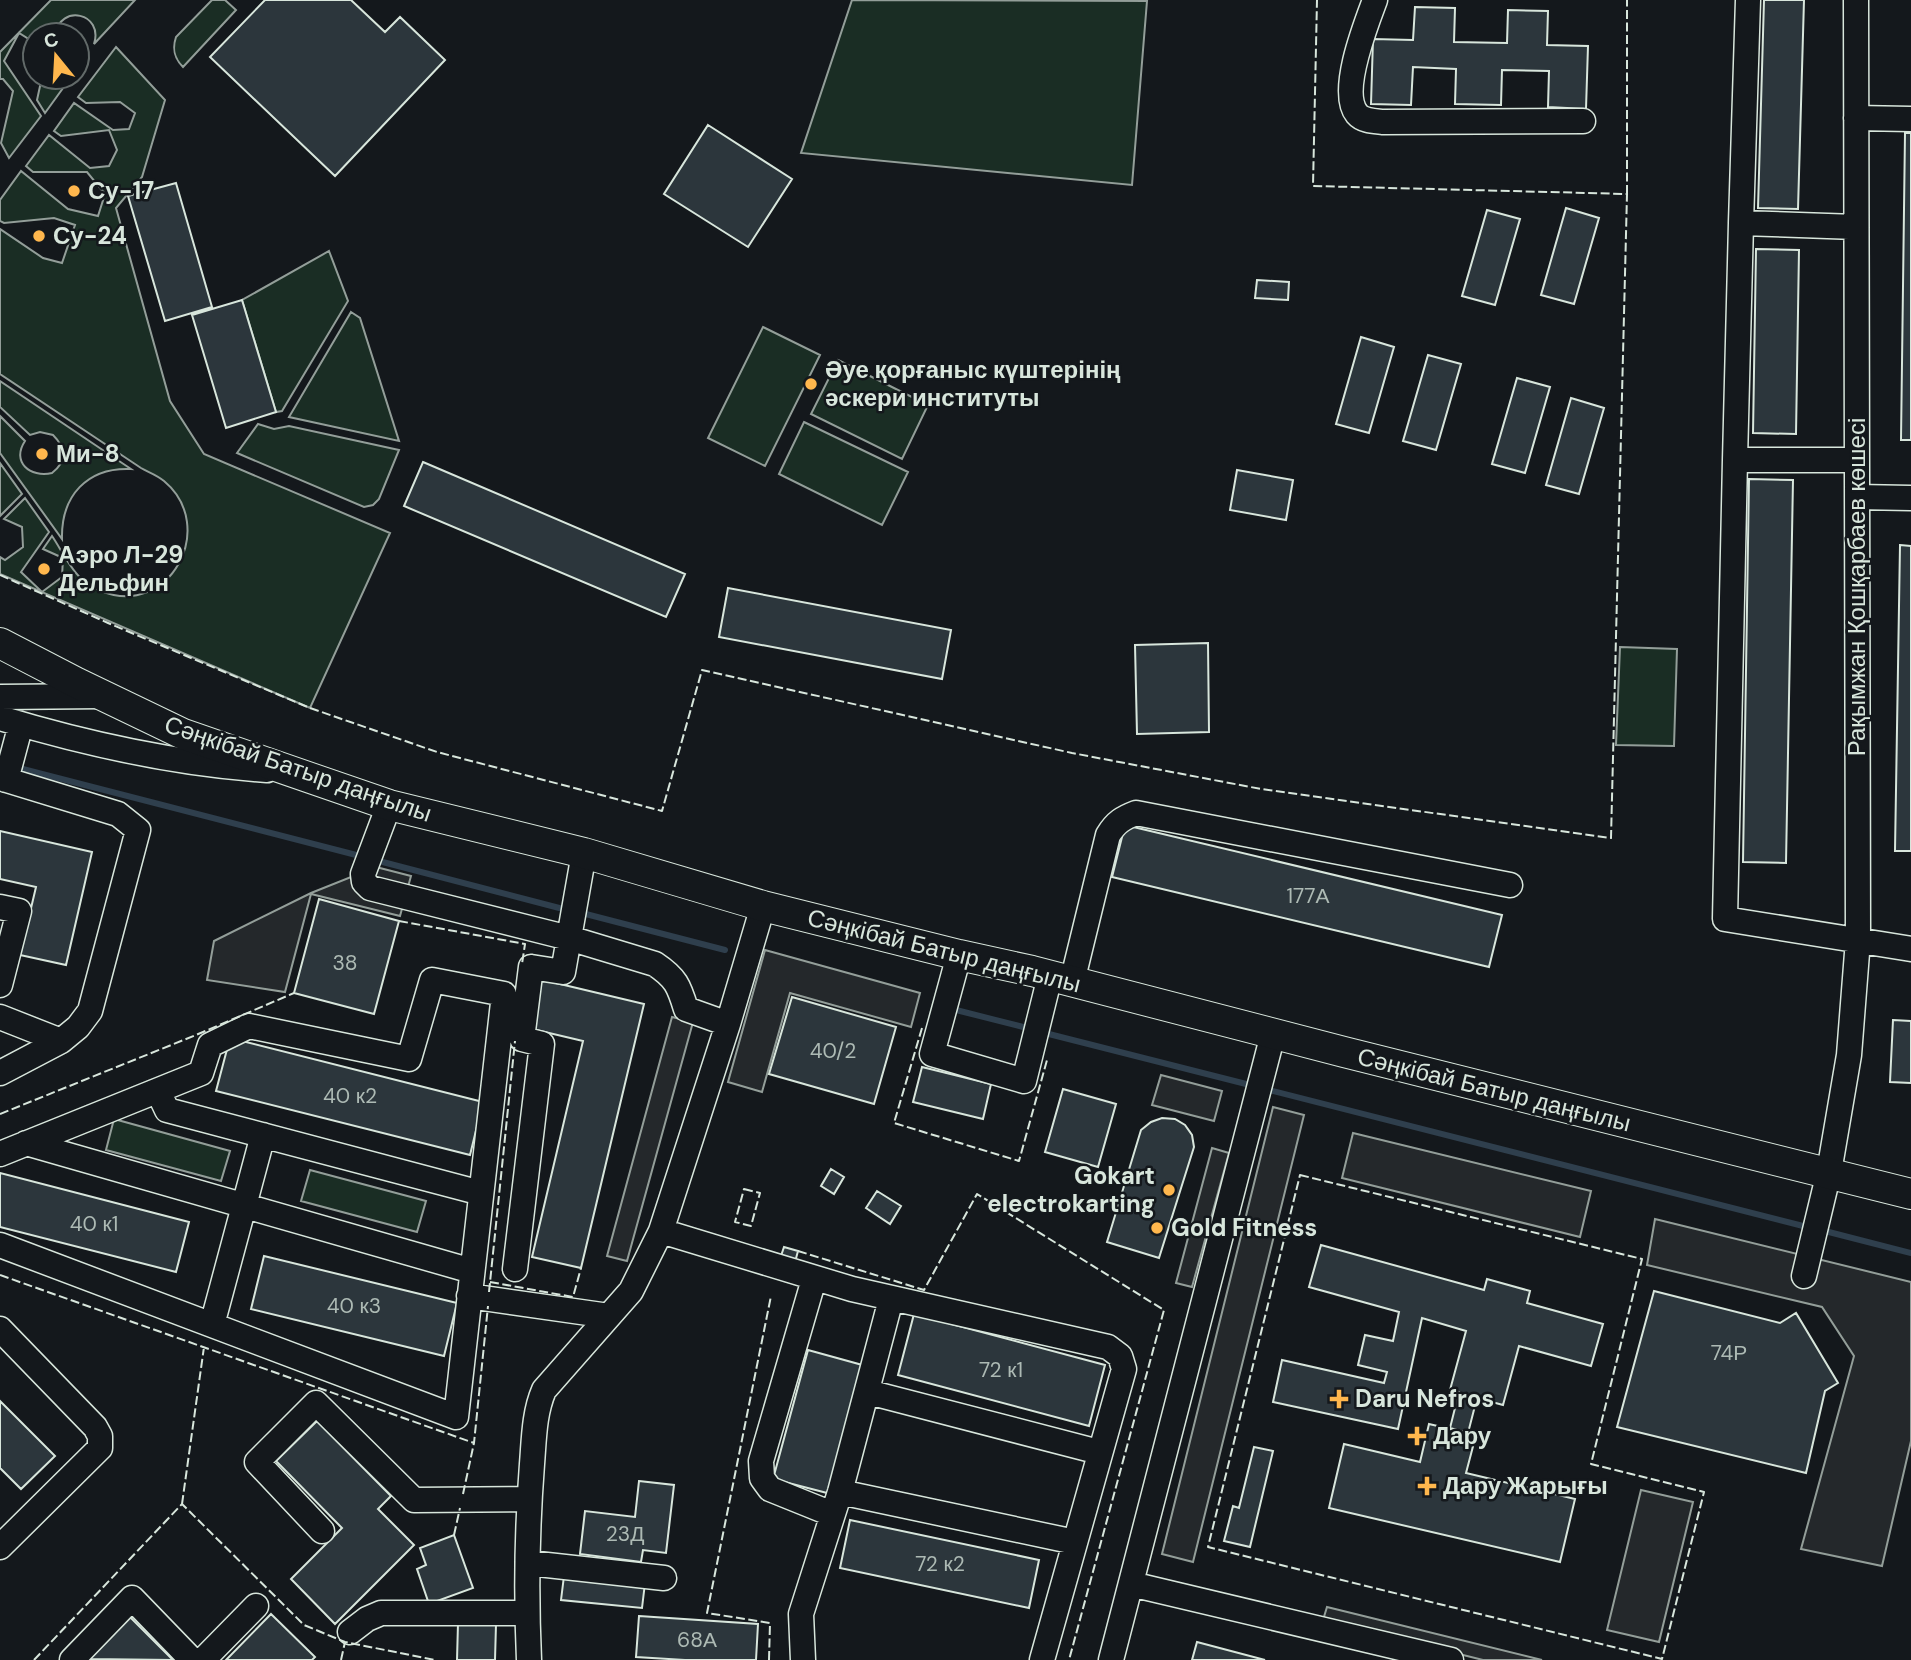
<svg xmlns="http://www.w3.org/2000/svg" width="1911" height="1660" font-family="'DM Sans',sans-serif">
	<style>
		.green { fill: #1a2d24; stroke: #939e99; stroke-width: 2 }
		.parking { fill: #24282b; stroke: #939e99; stroke-width: 2 }
		.lines { fill: none; stroke-linecap: round; stroke-linejoin: round }
		.stream { stroke: #2f3f4d; stroke-width: 6 }
		.building { fill: #2c363c; stroke: #d8e6dc; stroke-width: 2 }
		.minor-casing { stroke: #d8e6dc; stroke-width: 27 }
		.major-casing { stroke: #d8e6dc; stroke-width: 32 }
		.minor { stroke: #14181c; stroke-width: 24 }
		.major { stroke: #14181c; stroke-width: 30 }
		.fence { stroke: #d8e6dc; stroke-width: 2; stroke-dasharray: 9 3.5; stroke-linecap: butt }
		.poi-dot { fill: #ffb74d; stroke: #14181c; stroke-width: 2.5 }
		.labels { text-anchor: middle; stroke-width: 5; stroke-linejoin: round; paint-order: stroke }
		.number-label { font-size: 21px; fill: #adbab4 }
		.poi-label { font-size: 24px; font-weight: bold; fill: #d8e6dc; stroke: #14181c; text-anchor: start }
		.street-label { font-size: 24px; fill: #d8e6dc; stroke: #14181c }
	</style>
	<rect width="100%" height="100%" fill="#14181c"/>
	<path class="green" d="M51 0H135L94 44C104 13 60 3 55 35H35V43L19 33 4 61 41 116 9 158 1 143 13 91 3 79H0V52Z
		M212 0H225L236 10 183 67C174 58 172 49 176 37Z
		M852 0 1147 1 1132 185 801 153Z
		M116 47 165 100 142 177 116 208 170 401 204 454 390 533 310 708 0 574V557L5 560 23 547 22 527 4 519 25 498 49 532 21 572 42 592 62 577 63 558 43 549 52 536C61 549 71 571 83 580 88 585 95 588 101 591 169 619 219 527 164 481 157 475 148 472 141 468L0 374V229L43 258 62 263 75 225 54 218 4 223 0 221V200L21 171 68 209 98 216 105 194 87 172H33L26 166 49 135 90 168 109 166 117 150 109 130 61 136 54 131 74 103 113 130 129 129 135 113 120 102 86 103 78 97Z
		M42 77H71L45 113 37 100Z
		M329 251 348 301 282 411 276 412 242 300Z
		M351 312 360 318 399 441 289 417Z
		M763 327 820 355 765 466 708 438Z
		M838 360 928 405 902 459 811 414Z
		M0 381 131 469C87 467 61 496 62 539L0 453V416L25 441C11 462 30 478 52 473 67 461 66 448 53 435L40 432 30 435 0 407Z
		M804 422 908 472 882 525 779 474Z
		M258 424 274 429 289 426 399 450 379 499 373 505 364 507 237 453Z
		M0 463 22 494 0 516Z
		M1620 647 1677 649 1674 746 1616 745Z
		M114 1119 230 1151 221 1181 106 1150Z
		M310 1170 426 1201 417 1232 301 1201Z"/>
	<path class="parking" d="M376 867 411 876 400 916 311 894 285 992 207 980 214 941 311 893Z
		M765 950 920 993 911 1027 790 993 762 1092 728 1082Z
		M672 1017 693 1022 627 1261 607 1256Z
		M1161 1075 1222 1091 1214 1121 1152 1105Z
		M1273 1107 1304 1115 1193 1562 1162 1554Z
		M1353 1133 1591 1191 1580 1237 1342 1178Z
		M1212 1148 1229 1153 1192 1287 1176 1283Z
		M1655 1219 1911 1282V1441L1882 1566 1801 1549 1854 1356 1822 1307 1647 1265Z
		M1641 1490 1693 1502 1659 1642 1607 1630Z
		M1327 1607 1542 1660H1483L1323 1620Z"/>
	<g class="lines">
		<path class="stream" d="M15 767 364 857
			M375 860 567 910
			M578 912 725 950
			M956 1010 1031 1029
			M1041 1032 1254 1086
			M1265 1089 1811 1228
			M1821 1230 1911 1253"/>
	</g>
	<path class="building" d="M265 0H351L385 32 400 17 445 60 335 176 210 57Z
		M1764 0H1804L1798 209 1758 208Z
		M1415 7 1455 8 1454 42 1507 43 1508 10 1548 11 1547 45 1588 46 1586 109 1548 107 1549 71 1502 70 1501 105 1455 104 1456 69 1413 67 1411 105 1371 104 1373 39 1413 40Z
		M708 125 792 179 748 247 664 194Z
		M1905 133H1911V440H1901Z
		M176 183 212 307 165 321 128 196Z
		M1566 208 1599 218 1574 304 1541 295Z
		M1487 210 1520 219 1495 305 1462 296Z
		M1756 249 1799 250 1796 434 1753 433Z
		M1257 280 1289 282 1288 300 1255 298Z
		M242 300 276 412 226 428 192 315Z
		M1361 337 1394 347 1369 433 1336 424Z
		M1428 355 1461 364 1436 450 1403 441Z
		M1517 378 1550 387 1525 473 1492 464Z
		M1571 398 1604 408 1579 494 1546 485Z
		M423 462 685 574 666 617 404 506Z
		M1237 470 1293 480 1286 520 1230 510Z
		M1749 479 1793 480 1786 863 1743 862Z
		M1900 545 1911 546V851H1895Z
		M728 588 951 630 942 679 719 637Z
		M1208 643 1209 732 1137 734 1135 645Z
		M1125 825 1502 915 1489 967 1112 877Z
		M0 831 92 852 66 965 20 955 36 887 0 879Z
		M319 899 399 921 374 1014 294 993Z
		M539 979 644 1004 581 1268 532 1257 583 1041 528 1028Z
		M792 997 896 1027 874 1104 769 1074Z
		M1893 1020 1911 1021V1083L1890 1082Z
		M230 1038 483 1102 470 1155 216 1091Z
		M922 1067 991 1084 983 1119 913 1102Z
		M1063 1089 1116 1104 1098 1167 1045 1152Z
		M1162 1118 1175 1119 1185 1125 1192 1135 1194 1147 1159 1258 1107 1242 1141 1130 1151 1122Z
		M831 1169 844 1177 834 1194 821 1186Z
		M0 1173 189 1222 176 1272 0 1227Z
		M877 1191 901 1206 890 1224 866 1208Z
		M1321 1245 1484 1290 1487 1279 1530 1291 1527 1303 1603 1324 1591 1366 1519 1346 1503 1405 1477 1398 1468 1433 1450 1428 1459 1392 1450 1390 1466 1331 1422 1318 1398 1429 1273 1402 1282 1360 1384 1383 1387 1372 1358 1365 1365 1335 1393 1341 1399 1312 1309 1287Z
		M784 1247 798 1251 794 1266 779 1262Z
		M264 1256 457 1303 444 1356 251 1309Z
		M1654 1291 1780 1323 1796 1313 1838 1383 1825 1391 1806 1473 1617 1427Z
		M914 1314 1105 1365 1089 1426 898 1375Z
		M808 1350 866 1366 831 1494 773 1479Z
		M0 1401 55 1456 21 1489 0 1468Z
		M317 1421 391 1496 378 1509 414 1545 335 1624 291 1579 342 1528 276 1461Z
		M1429 1424 1476 1435 1466 1473 1575 1499 1560 1562 1329 1508 1344 1444 1420 1462Z
		M1254 1447 1273 1451 1250 1547 1224 1541 1233 1506 1239 1508Z
		M639 1481 674 1485 666 1553 643 1550 641 1562 580 1554 585 1511 635 1517Z
		M850 1520 1039 1560 1029 1608 840 1568Z
		M454 1535 473 1588 429 1604 417 1569 426 1565 420 1548Z
		M564 1576 645 1583 642 1608 561 1600Z
		M271 1614 315 1657 312 1660H226Z
		M639 1616 758 1624 756 1660H685L636 1657Z
		M130 1617 173 1660 89 1659Z
		M458 1623 496 1624 495 1660H457Z
		M1197 1642 1265 1660H1192Z"/>
	<g class="lines">
		<defs>
			<path id="minor" d="M1375 0C1366 24 1339 92 1357 114 1363 121 1374 121 1383 122L1583 121
				M1856 118 1911 119
				M1741 223 1748 0
				M1735 460 1741 223 1856 227
				M1857 460H1735L1725 919 1911 949
				M1857 497 1911 498
				M0 697 102 696
				M0 718C86 744 177 764 267 770
				M0 778 118 814 138 830 90 1011 78 1027 61 1041
				M6 780 21 724
				M389 805 363 874 364 882 370 888 569 938 655 964C676 978 679 986 686 1009L728 1024
				M0 907 19 911 0 985
				M959 955 932 1054 1024 1081 1050 976
				M1072 982 1108 835C1116 822 1123 818 1136 813L1510 885
				M0 1017 61 1041 0 1073
				M158 1091 167 1110 481 1193
				M26 1143 472 1271
				M0 1154 201 1073 210 1045 249 1026 409 1059 432 980 504 994 456 1417 0 1245
				M661 1231 852 1289 1108 1347 1120 1356 1124 1369 1042 1660
				M515 1269 542 1044 522 1039 531 967 563 972 584 853
				M1804 1276 1829 1172 1849 1055 1858 940 1856 0
				M814 1279 761 1461 762 1478 770 1489 832 1514
				M469 1296 609 1316
				M212 1325 263 1135
				M0 1329 95 1427 100 1436V1448L0 1547
				M868 1392 1099 1452
				M840 1492 1075 1542
				M322 1531 257 1462 316 1403 414 1500 529 1499
				M529 1563 664 1578
				M1131 1584 1451 1660
				M350 1632 367 1619 381 1613H527
				M72 1660 132 1598 192 1660
				M203 1660 256 1606
				M529 1660C526 1595 527 1529 532 1464 534 1439 534 1413 544 1390L631 1291 661 1231 728 1024 763 906
				M803 1660 801 1614 840 1492 891 1299
				M1111 1660 1273 1034"/>
			<path id="major" d="M0 643 77 683 183 734 389 805 584 853 763 906 959 955 1032 971 1344 1052 1911 1194"/>
		</defs>
		<use href="#minor" class="minor-casing"/>
		<use href="#major" class="major-casing"/>
		<use href="#minor" class="minor"/>
		<use href="#major" class="major"/>
		<path class="fence" d="M1627 194V0
			M0 575 108 623 310 708 437 752 662 811 702 670 1072 753 1261 789 1611 838 1627 194 1313 186 1317 0
			M399 921 525 944 522 964
			M922 1028 894 1123 1019 1161 1047 1060
			M0 1114 196 1035 294 993
			M1300 1175 1642 1259 1591 1464 1704 1492 1662 1659 1208 1547Z
			M744 1189 760 1193 751 1226 735 1222Z
			M798 1251 924 1290 977 1194 1164 1310 1069 1660
			M0 1275 474 1443 488 1306
			M490 1282 573 1297 581 1268
			M489 1292 515 1041
			M463 1494 474 1443
			M182 1504 204 1347
			M454 1535 460 1508
			M34 1660 182 1504 304 1625 345 1642 435 1660
			M341 1660 345 1642
			M769 1660 770 1623 707 1613 771 1296"/>
	</g>
	<g class="poi-dot">
		<circle cx="74" cy="191" r="7"/>
		<circle cx="39" cy="236" r="7"/>
		<circle cx="811" cy="384" r="7"/>
		<circle cx="42" cy="454" r="7"/>
		<circle cx="44" cy="569" r="7"/>
		<circle cx="1169" cy="1190" r="7"/>
		<circle cx="1157" cy="1228" r="7"/>
		<path d="M1335.5 1388.5h7v7h7v7h-7v7h-7v-7h-7v-7h7z"/>
		<path d="M1413.5 1425.5h7v7h7v7h-7v7h-7v-7h-7v-7h7z"/>
		<path d="M1423.5 1475.5h7v7h7v7h-7v7h-7v-7h-7v-7h7z"/>
	</g>
	<g class="labels">
		<g class="number-label">
			<text x="1308" y="903">177А</text>
			<text x="345" y="970">38</text>
			<text x="833" y="1058">40/2</text>
			<text x="350" y="1103">40 к2</text>
			<text x="94" y="1231">40 к1</text>
			<text x="354" y="1313">40 к3</text>
			<text x="1729" y="1360">74Р</text>
			<text x="1001" y="1377">72 к1</text>
			<text x="625" y="1541">23Д</text>
			<text x="940" y="1571">72 к2</text>
			<text x="697" y="1647">68А</text>
		</g>
		<g class="poi-label">
			<text x="88" y="199">Су-17</text>
			<text x="53" y="244">Су-24</text>
			<text x="825" y="378">Әуе қорғаныс күштерінің<tspan x="825" dy="28">әскери институты</tspan></text>
			<text x="56" y="462">Ми-8</text>
			<text x="58" y="563">Аэро Л-29<tspan x="58" dy="28">Дельфин</tspan></text>
			<text x="1155" y="1184" text-anchor="end">Gokart<tspan x="1155" dy="28">electrokarting</tspan></text>
			<text x="1171" y="1236">Gold Fitness</text>
			<text x="1355" y="1407">Daru Nefros</text>
			<text x="1433" y="1444">Дару</text>
			<text x="1443" y="1494">Дару Жарығы</text>
		</g>
		<g class="street-label">
			<text transform="translate(1857 587) rotate(-90)" y="8">Рақымжан Қошқарбаев көшесі</text>
			<text transform="translate(298 769) rotate(19)" y="8">Сәңкібай Батыр даңғылы</text>
			<text transform="translate(944 951) rotate(14)" y="8">Сәңкібай Батыр даңғылы</text>
			<text transform="translate(1494 1090) rotate(14)" y="8">Сәңкібай Батыр даңғылы</text>
		</g>
	</g>
	<g transform="translate(56 56) rotate(342)"><circle r="33" fill="#14181c" stroke="#626a69" stroke-width="2"/>
	<path d="M0-5L12 26L0 18L-12 26Z" fill="#ffb74d"/>
	<text y="-10" font-size="19" font-weight="bold" text-anchor="middle" fill="#d8e6dc">С</text>
	</g>
</svg>
